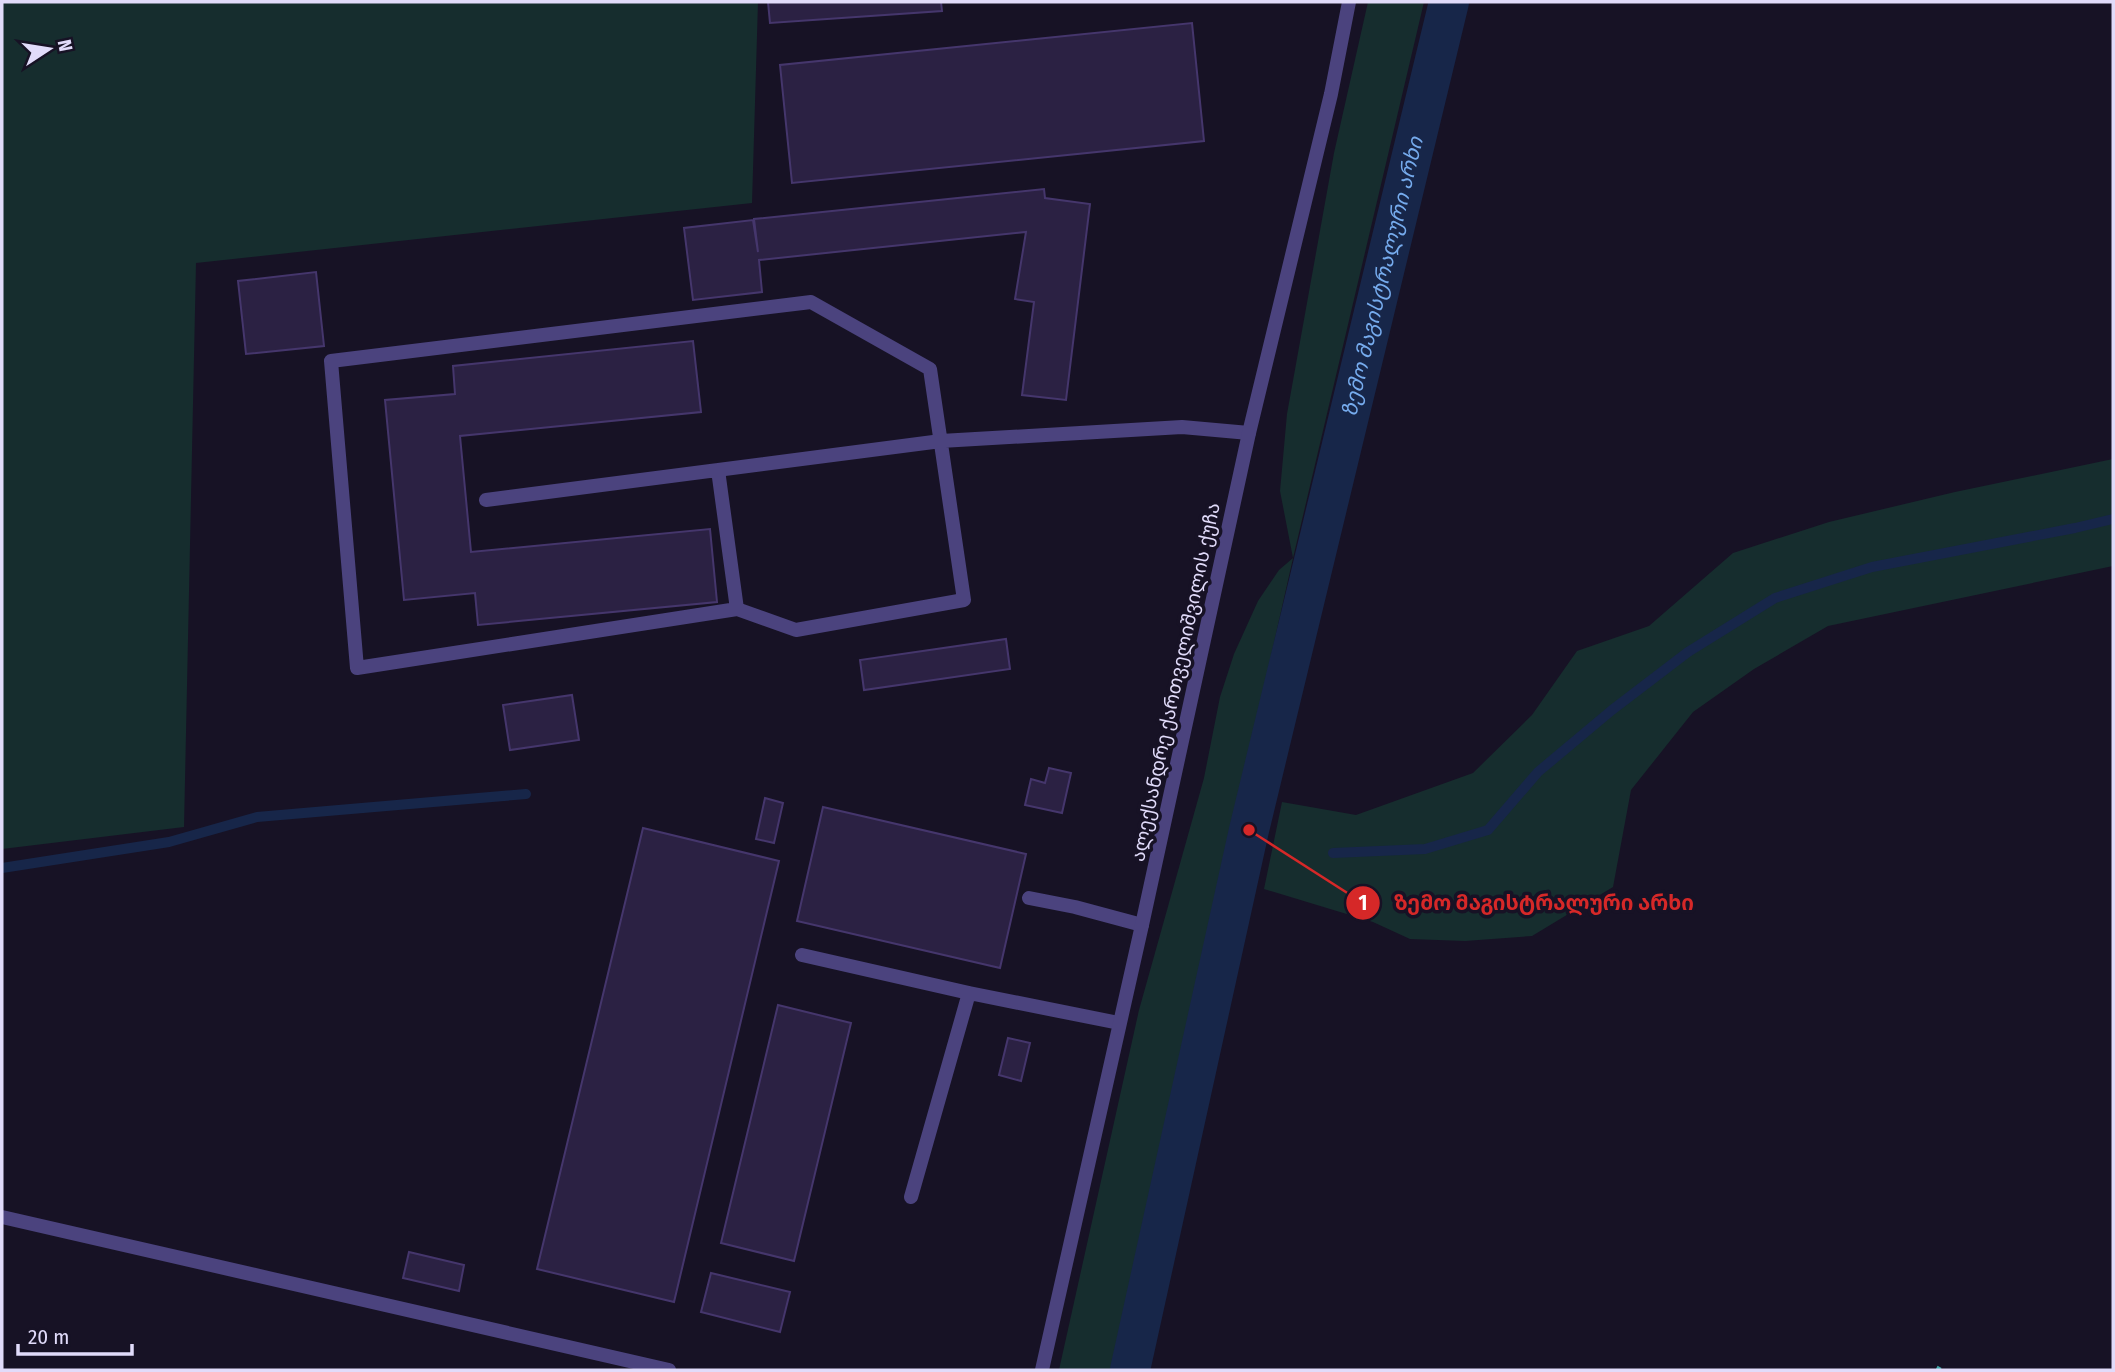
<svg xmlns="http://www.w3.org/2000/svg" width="2115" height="1372" font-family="'Fira Sans Condensed','Noto Sans Georgian',sans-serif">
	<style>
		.green { fill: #162d2e }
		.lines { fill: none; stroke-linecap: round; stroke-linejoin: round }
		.stream { stroke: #172649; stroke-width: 10 }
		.canal { stroke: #172649; stroke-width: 40 }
		.building { fill: #2b2143; stroke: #45366c; stroke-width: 2 }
		.path { stroke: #3fa7aa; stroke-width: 4.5; stroke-dasharray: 3.5 5; stroke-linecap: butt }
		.service { stroke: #4b437e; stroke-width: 14 }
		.minor { stroke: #4b437e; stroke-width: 14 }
		.labels { text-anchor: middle; stroke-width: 7; stroke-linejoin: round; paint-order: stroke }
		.street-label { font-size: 19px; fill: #e1dbfa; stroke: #171225 }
		.water-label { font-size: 21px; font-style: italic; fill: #76abed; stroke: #171225 }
		.leader { fill: none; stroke: #d62828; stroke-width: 2.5 }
		.callout-dot { fill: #d62828; stroke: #171225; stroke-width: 2.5 }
		.mark-label { font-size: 21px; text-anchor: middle; font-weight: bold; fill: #fff }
		.callout-label { font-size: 21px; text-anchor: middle; font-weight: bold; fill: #d62828; stroke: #171225; stroke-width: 7; stroke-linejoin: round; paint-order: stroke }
	</style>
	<rect width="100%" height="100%" fill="#171225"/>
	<path class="green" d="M2 2H758L752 203 196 263 184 827 2 849Z
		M1368 2H1424L1293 558 1111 1370H1059L1139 1010 1204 778 1220 697 1234 654 1258 601 1279 570 1293 558 1280 491 1287 414 1334 153Z
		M2113 459V566L1828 626 1754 669 1693 712 1631 790 1613 887 1532 936 1465 941 1410 939 1373 922 1264 889 1282 802 1356 815 1473 773 1532 715 1577 651 1649 626 1733 553 1829 522 1955 492Z"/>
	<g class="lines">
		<path class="stream" d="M1333 853 1425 849 1488 830 1538 772 1612 710 1688 652 1775 598 1872 567 2075 528 2113 519
			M2 868 169 842 257 817 526 794"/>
		<path class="canal" id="s1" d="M1130 1370 1249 830 1449 2"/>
	</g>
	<path class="building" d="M768 2H941L942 11 770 23Z
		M1192 23 1204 141 792 183 780 65Z
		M1044 189 1045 198 1090 204 1066 400 1022 395 1034 302 1015 299 1026 232 759 260 762 292 693 300 684 228 753 220 758 252 754 219Z
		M316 272 324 346 246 354 238 281Z
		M693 341 701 412 460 436 471 552 710 529 717 602 478 625 475 593 404 600 385 400 455 394 453 366Z
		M1006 639 1010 669 864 690 860 660Z
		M572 695 579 740 510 750 503 705Z
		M1049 768 1071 773 1062 813 1025 805 1031 779 1045 783Z
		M765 798 783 803 774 843 756 839Z
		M823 807 1026 854 1000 968 797 921Z
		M643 828 779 861 674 1302 537 1269Z
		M778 1005 851 1023 794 1261 721 1243Z
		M1008 1038 1030 1043 1021 1081 999 1075Z
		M409 1252 464 1265 459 1291 403 1278Z
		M711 1273 790 1292 780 1332 701 1312Z"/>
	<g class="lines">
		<path class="path" d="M1938 1370 1940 1366"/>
		<path class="service" d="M718 470 737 609 357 668 331 361 811 302 930 369 964 600 796 630 737 609
			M486 500 941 441 1182 427 1249 433
			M1029 898 1075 907 1142 925
			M802 955 969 993 1119 1023
			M911 1197 969 993
			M2 1217 669 1370"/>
		<path class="minor" d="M1042 1370 1142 925 1249 433 1331 94 1349 2"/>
	</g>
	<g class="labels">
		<g class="street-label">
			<text transform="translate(1175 682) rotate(-78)" y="7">ალექსანდრე ქართველიშვილის ქუჩა</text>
		</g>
		<g class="water-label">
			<text dy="7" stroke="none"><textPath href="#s1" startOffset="1122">ზემო მაგისტრალური არხი</textPath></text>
		</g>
	</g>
	<path class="leader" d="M1249 830L1363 903"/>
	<g class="callout-dot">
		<circle cx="1249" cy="830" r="7"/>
		<circle cx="1363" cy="903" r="18"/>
	</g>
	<g class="mark-label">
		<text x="1363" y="910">1</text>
	</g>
	<g class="callout-label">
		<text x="1544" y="910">ზემო მაგისტრალური არხი</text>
	</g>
	<rect width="2115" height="1372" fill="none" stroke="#e1dbfa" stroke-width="7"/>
	<g transform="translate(49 49) rotate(78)" stroke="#171225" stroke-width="5" paint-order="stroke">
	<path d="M0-5L12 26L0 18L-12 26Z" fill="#e1dbfa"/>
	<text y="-10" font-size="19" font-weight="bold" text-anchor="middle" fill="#e1dbfa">N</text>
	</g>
	<path d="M18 1344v10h114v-10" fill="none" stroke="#e1dbfa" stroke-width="3.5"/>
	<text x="28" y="1344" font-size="21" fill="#e1dbfa" stroke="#171225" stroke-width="5" paint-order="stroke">20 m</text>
</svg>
